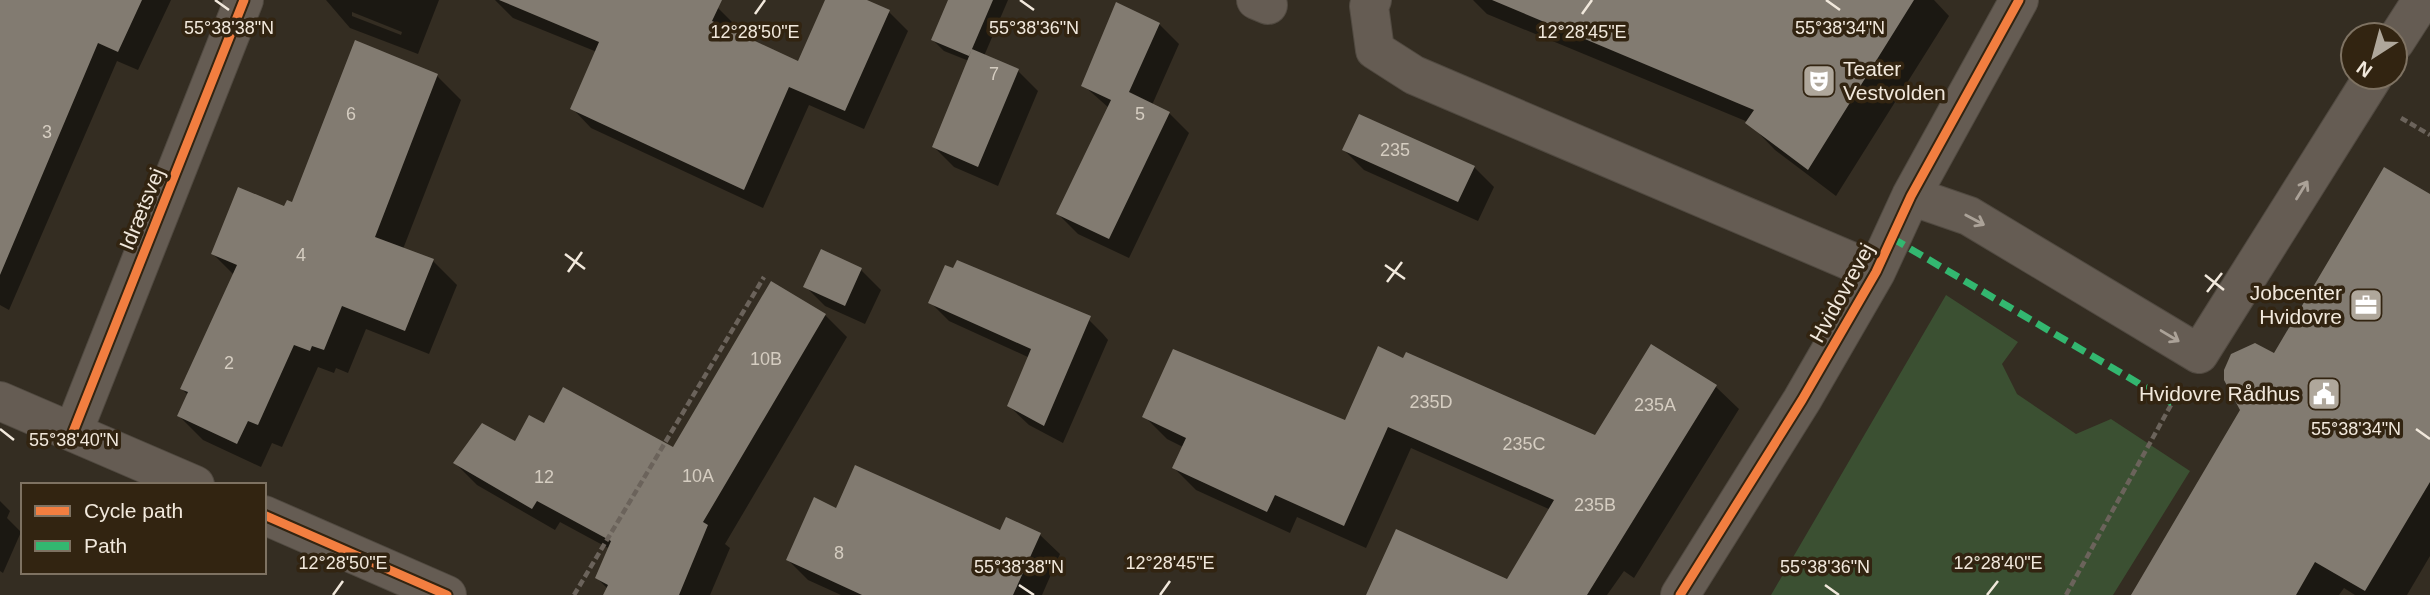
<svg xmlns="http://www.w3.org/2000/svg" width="2430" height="595" font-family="Helvetica,sans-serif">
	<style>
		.green { fill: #3b5032 }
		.shadow { fill: #0007; fill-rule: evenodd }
		.building { fill: #827b71 }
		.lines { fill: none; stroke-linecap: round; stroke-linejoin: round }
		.minor-casing { stroke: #514a41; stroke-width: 40 }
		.path { stroke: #6b635b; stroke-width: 4.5; stroke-dasharray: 7 3.5; stroke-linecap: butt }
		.minor { stroke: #655c53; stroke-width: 38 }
		.quiet { stroke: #33b770; stroke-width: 7; stroke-dasharray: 14 7; stroke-linecap: butt }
		.cycleway-casing { stroke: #322411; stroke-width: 13 }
		.cycleway { stroke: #f27e40; stroke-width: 9 }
		.oneway { stroke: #aba298 }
		.ticks { fill: none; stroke: #f1e8dc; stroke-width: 2.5 }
		.labels { text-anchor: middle; stroke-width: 7; stroke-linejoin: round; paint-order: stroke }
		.number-label { font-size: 18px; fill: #d5cdc1 }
		.poi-label { font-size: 21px; fill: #f1e8dc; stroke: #322411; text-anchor: end }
		.street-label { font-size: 21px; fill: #f1e8dc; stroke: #322411 }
		.ticks-label { font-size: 18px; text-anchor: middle; fill: #f1e8dc; stroke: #322411; stroke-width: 7; stroke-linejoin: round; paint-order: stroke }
	</style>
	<rect width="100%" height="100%" fill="#342d22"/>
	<path class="green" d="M1946 295 2018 342 2002 364 2017 394 2076 434 2111 419 2190 471 2113 595H1771Z"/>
	<path class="shadow" d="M0 0H171L138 70 117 61 9 310 0 305Z
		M326 0H439L418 54 350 28ZM352 12 402 32 401 35 352 16Z
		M495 0H701L718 8 737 27 734 33 799 63 827 0H863L889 12 908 31 864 129 809 105 763 208 591 128 572 108 597 52 513 18Z
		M950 0H1008L984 56 1018 71 1038 91 998 186 954 167 934 147 969 61 944 51 933 40Z
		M1473 0H1934L1949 16 1836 196 1775 150 1748 122 1487 14Z
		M1159 24 1179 44 1152 105 1169 113 1189 133 1129 258 1078 234 1058 214 1109 108 1083 85Z
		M437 76 461 100 403 249 433 261 457 285 429 354 366 329 348 373 336 368 334 373 318 367 282 447 272 443 261 467 203 440 179 416 188 395 182 389 234 275 213 254 293 204Z
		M1344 150 1474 167 1494 187 1478 221 1364 170Z
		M2430 196V556L2407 595H2355L2344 588 2339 595H2133L2275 355Z
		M861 270 881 290 865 324 825 306 805 286Z
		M930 302 1084 315 1103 334 1108 340 1063 443 1029 425 1009 406 1030 358 949 321Z
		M825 315 847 337 725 544 730 548 710 595H605L608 589 597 578 610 549 560 522 555 530 477 485 455 463 515 444 545 425 674 449Z
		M1652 347 1716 387 1739 409 1634 578 1624 571 1607 595H1368L1508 581 1551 510 1411 448 1366 548 1297 517 1290 533 1196 490 1174 468 1183 447 1167 439 1145 417 1346 423 1596 437Z
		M0 501 10 511 7 518 21 532 3 573 0 571Z
		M837 510 1001 532 1040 535 1060 554 1042 595H841L808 580 788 560Z"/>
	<path class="building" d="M0 0H142L118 52 98 43 0 275Z
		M499 0H722L712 21 798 61 825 0H867L890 10 845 111 789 87 744 190 570 109 599 42Z
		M948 0H993L969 56 931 40Z
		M1492 0H1914L1808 170 1745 123 1754 110Z
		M1116 2 1160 23 1129 92 1170 112 1109 239 1056 214 1111 100 1081 86Z
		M355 40 438 74 375 237 434 259 405 331 342 306 324 350 312 346 310 351 294 345 258 425 248 421 237 444 177 416 188 392 180 389 237 265 211 254 238 187 284 206 287 200 292 202Z
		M972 49 1019 69 978 167 932 147Z
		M1359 114 1475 166 1458 202 1342 150Z
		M2384 167 2430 194V482L2365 591 2315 562 2296 595H2131L2240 410 2224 380V370L2231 354 2255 343 2274 353Z
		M821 249 862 268 845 306 803 287Z
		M957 260 1091 316 1044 426 1007 406 1031 349 928 303 945 265 953 268Z
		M771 281 826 314 703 522 708 525 679 595H603L608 585 595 578 611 541 537 501 532 509 453 463 482 423 515 441 529 415 544 423 563 387 673 447Z
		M1651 344 1717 385 1587 595H1366L1396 529 1507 579 1554 500 1388 427 1344 526 1275 495 1267 512 1172 468 1186 438 1142 417 1173 349 1345 420 1378 346 1403 358 1406 352 1595 435Z
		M855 465 1000 530 1006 517 1041 533 1013 595H862L786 560 814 497 836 508Z"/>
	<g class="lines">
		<defs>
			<path id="minor" d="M1256 0 1268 5
				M1372 0 1369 6 1375 50 1414 75 1876 272
				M2395 42 2422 0
				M1911 196 1969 216 2199 354 2373 77
				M0 401 195 485
				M73 432 244 0
				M264 515 447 595
				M1680 595 1802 400 1876 272 1911 196 2019 0"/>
		</defs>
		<use href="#minor" class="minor-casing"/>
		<path class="path" d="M2401 118 2430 135
			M574 595 764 277
			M2066 595 2177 394"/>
		<use href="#minor" class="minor"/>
		<path class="quiet" d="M1892 238 2172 403"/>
		<defs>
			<path id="cycleway" d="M73 432 244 0
				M264 515 447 595
				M1680 595 1802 400 1876 272 1911 196 2019 0"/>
		</defs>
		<use href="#cycleway" class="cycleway-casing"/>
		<use href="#cycleway" class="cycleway"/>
	</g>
	<defs><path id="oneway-shaft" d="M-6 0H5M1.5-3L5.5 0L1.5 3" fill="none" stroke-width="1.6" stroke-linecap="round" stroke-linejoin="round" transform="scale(1.75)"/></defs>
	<g class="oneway">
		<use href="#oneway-shaft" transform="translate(2302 190) rotate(-58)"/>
		<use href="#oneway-shaft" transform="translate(1975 220) rotate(28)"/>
		<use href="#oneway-shaft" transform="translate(2170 336) rotate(31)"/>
	</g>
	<path class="ticks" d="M215 0 229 10M1020 0 1034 10M1826 0 1840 10M755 14 765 0M1582 14 1592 0M565 254 585 269M1385 265 1405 279M568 272 582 252M2205 275 2224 290M1387 282 1402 262M2207 292 2222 273M0 429 14 440M2416 429 2430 439M1019 585 1034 595M1825 585 1839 595M333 595 343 581M1160 595 1170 581M1987 595 1998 581"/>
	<defs>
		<symbol id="theatre-square" viewBox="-11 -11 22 22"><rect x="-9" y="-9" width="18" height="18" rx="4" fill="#afa79b" stroke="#322411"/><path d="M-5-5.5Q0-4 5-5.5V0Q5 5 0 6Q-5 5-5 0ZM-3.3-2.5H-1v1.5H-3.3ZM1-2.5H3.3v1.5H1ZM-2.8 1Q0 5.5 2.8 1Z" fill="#fff"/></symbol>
		<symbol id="office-square" viewBox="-11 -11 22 22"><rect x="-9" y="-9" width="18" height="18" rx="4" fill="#afa79b" stroke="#322411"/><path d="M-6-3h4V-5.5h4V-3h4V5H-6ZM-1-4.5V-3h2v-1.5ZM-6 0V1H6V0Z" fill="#fff"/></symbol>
		<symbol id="civic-square" viewBox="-11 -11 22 22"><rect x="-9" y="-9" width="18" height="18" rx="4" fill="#afa79b" stroke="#322411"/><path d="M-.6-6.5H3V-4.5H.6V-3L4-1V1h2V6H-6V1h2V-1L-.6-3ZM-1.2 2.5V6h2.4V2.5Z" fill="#fff"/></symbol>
	</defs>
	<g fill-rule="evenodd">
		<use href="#theatre-square" x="1800" y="62" width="38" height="38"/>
		<use href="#office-square" x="2347" y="286" width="38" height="38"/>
		<use href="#civic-square" x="2305" y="375" width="38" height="38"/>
	</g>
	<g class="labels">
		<g class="number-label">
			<text x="994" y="80">7</text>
			<text x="351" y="120">6</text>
			<text x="1140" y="120">5</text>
			<text x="47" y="138">3</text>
			<text x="1395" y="156">235</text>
			<text x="301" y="261">4</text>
			<text x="766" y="365">10B</text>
			<text x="229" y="369">2</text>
			<text x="1431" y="408">235D</text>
			<text x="1655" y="411">235A</text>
			<text x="1524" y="450">235C</text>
			<text x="698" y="482">10A</text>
			<text x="544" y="483">12</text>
			<text x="1595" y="511">235B</text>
			<text x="839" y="559">8</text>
		</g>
		<g class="poi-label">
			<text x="1843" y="76" text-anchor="start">Teater<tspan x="1843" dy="24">Vestvolden</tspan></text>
			<text x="2342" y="300">Jobcenter<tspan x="2342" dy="24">Hvidovre</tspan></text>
			<text x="2300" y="401">Hvidovre Rådhus</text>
		</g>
		<g class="street-label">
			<text transform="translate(142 209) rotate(-68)" y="7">Idrætsvej</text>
			<text transform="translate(1842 293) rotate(-61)" y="7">Hvidovrevej</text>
		</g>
	</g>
	<g class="ticks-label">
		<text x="1034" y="34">55°38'36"N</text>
		<text x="1840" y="34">55°38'34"N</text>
		<text x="229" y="34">55°38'38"N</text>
		<text x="755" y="38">12°28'50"E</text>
		<text x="1582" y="38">12°28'45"E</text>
		<text x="2356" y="435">55°38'34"N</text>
		<text x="74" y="446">55°38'40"N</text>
		<text x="343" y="569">12°28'50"E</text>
		<text x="1170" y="569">12°28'45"E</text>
		<text x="1998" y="569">12°28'40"E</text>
		<text x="1019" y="573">55°38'38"N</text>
		<text x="1825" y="573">55°38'36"N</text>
	</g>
	<rect x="21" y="483" width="245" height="91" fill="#322411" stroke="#7e7262" stroke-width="2"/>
	<rect x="35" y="506" width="35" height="10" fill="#f27e40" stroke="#7e7262" stroke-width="2"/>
	<text x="84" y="518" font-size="21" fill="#f1e8dc">Cycle path</text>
	<rect x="35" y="541" width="35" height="10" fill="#33b770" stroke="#7e7262" stroke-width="2"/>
	<text x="84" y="553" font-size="21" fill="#f1e8dc">Path</text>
	<g transform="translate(2374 56) rotate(216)"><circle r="33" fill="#322411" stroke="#7e7262" stroke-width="2"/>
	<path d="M0-5L12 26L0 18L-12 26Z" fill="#afa79b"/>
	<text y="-10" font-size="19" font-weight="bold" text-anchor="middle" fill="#f1e8dc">N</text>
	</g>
</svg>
